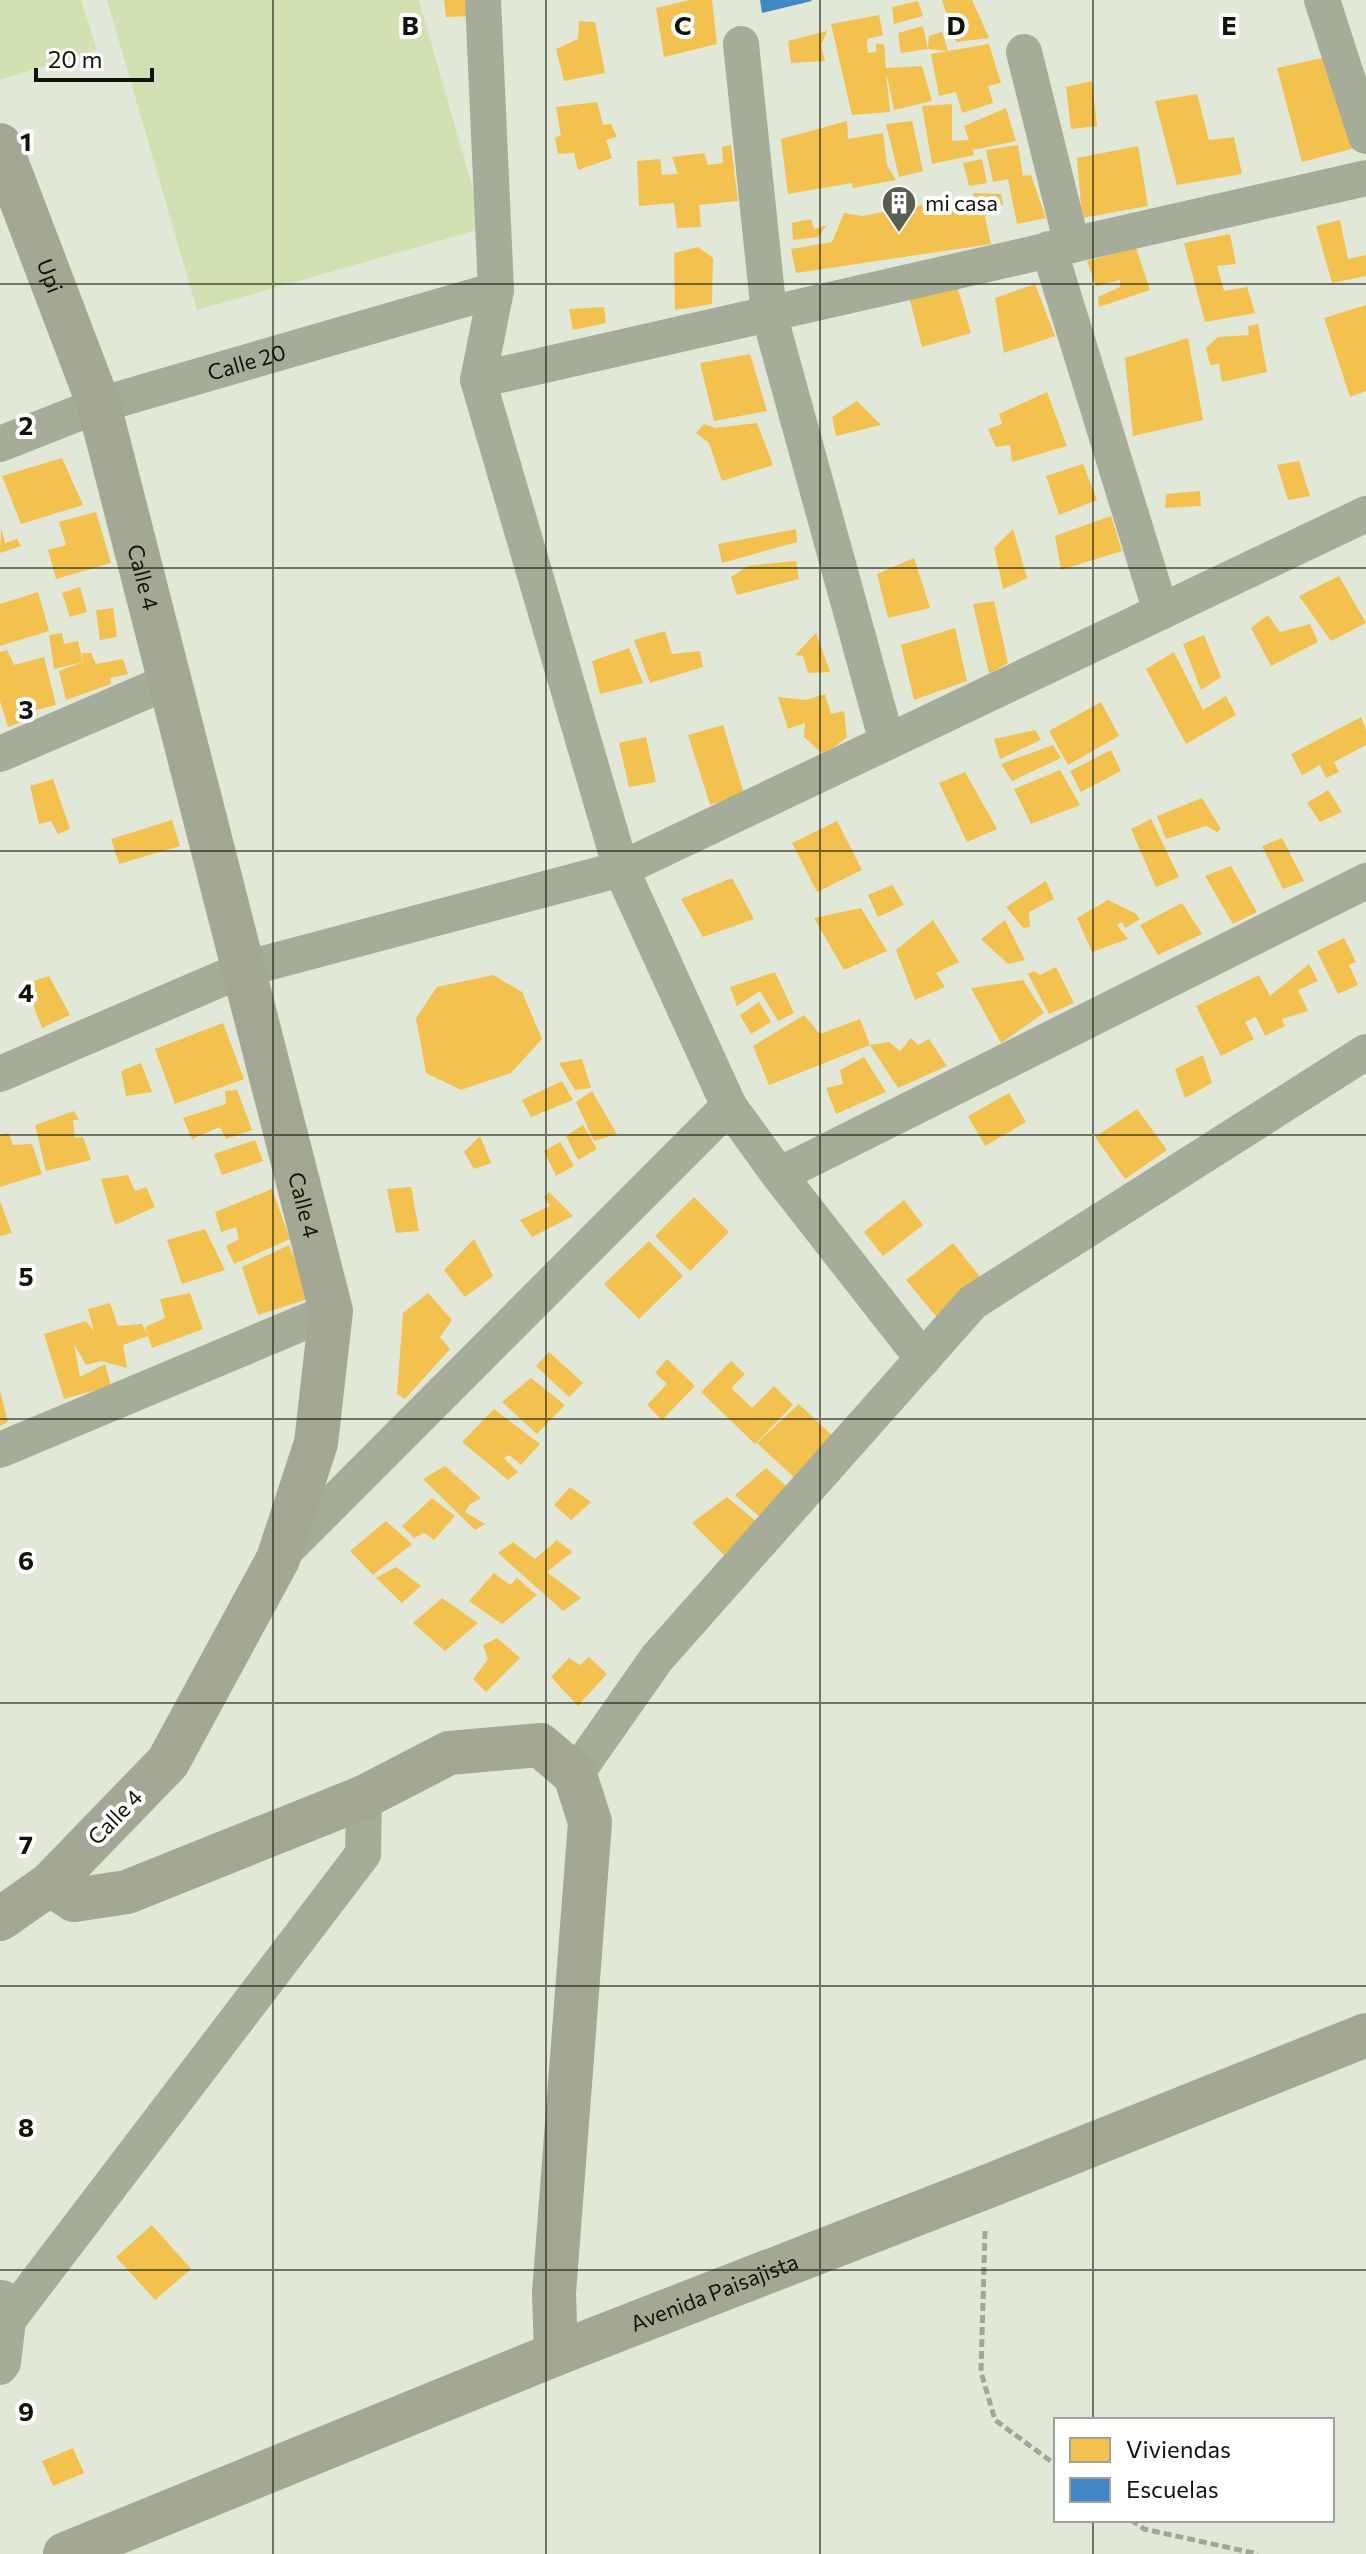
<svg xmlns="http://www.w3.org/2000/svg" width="1366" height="2554" font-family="Commissioner,sans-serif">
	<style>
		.green { fill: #d2e1b2 }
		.homes { fill: #f2c14e }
		.schools { fill: #3f88c5 }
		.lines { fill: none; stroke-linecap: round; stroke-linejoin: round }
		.path { stroke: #a1a697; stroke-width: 5; stroke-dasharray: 8 4; stroke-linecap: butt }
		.street { stroke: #a6ac9a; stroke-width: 36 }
		.secondary { stroke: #a2a893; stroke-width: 44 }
		.grid { fill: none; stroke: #11140a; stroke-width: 2; stroke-opacity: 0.55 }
		.labels { text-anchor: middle; stroke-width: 8; stroke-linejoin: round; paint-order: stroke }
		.poi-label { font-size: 22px; fill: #11140a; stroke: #fff; text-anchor: start }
		.street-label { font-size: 22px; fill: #11140a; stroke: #fff }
		.grid-label { font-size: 26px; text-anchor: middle; font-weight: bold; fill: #11140a; stroke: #fff; stroke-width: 8; stroke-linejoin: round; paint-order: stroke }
	</style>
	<rect width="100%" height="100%" fill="#e2e8d8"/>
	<path class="green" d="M0 0H81L97 50 0 80Z
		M107 0H419L484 228 197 310Z"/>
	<path class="homes" d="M444 0H469L471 16 446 17Z
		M690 0H712L717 44 664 57 656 8Z
		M942 0H972L989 38 956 42Z
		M918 1 923 16 894 24 892 7Z
		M879 15 883 35 867 39 868 53 876 52V43L884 45 886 68 922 66 932 101 894 110 886 71 890 112 852 115 831 24Z
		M579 21 595 22 605 73 564 81 556 49 578 39Z
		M923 26 928 49 901 53 898 33Z
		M827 31 821 45 825 61 791 63 788 41Z
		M942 32 948 51 989 44 1001 83 988 86 993 103 962 113 956 92 939 96 931 54 948 51 928 49 929 36Z
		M1322 58 1355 148 1302 162 1277 68Z
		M1092 81 1097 126 1071 129 1066 87Z
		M1197 94 1209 140 1234 137 1242 174 1177 185 1155 101Z
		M597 102 603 125 611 124 617 137 606 140 612 158 578 170 574 153 558 154 555 138 561 135 556 107Z
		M952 104V141L969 140 964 126 1006 108 1016 141 973 150 974 155 932 164 922 106Z
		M847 121 848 139 883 133 887 165 896 180 853 188 852 183 788 194 781 139Z
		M912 121 923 171 899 177 886 124Z
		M731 145 738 201 699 205 701 227 677 228 674 203 639 206 637 161 660 159 662 175 678 174 672 157 704 153 708 165 723 163 722 147Z
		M1018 145 1023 176 1031 175 1046 218 1017 224 1008 179 993 182 986 150Z
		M1138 146 1148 206 1082 218 1077 158Z
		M982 159 987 183 969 186 963 163Z
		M973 193 1001 194 1003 205 983 208 991 244 796 273 791 249 832 242 844 213 862 216 956 199 958 205 972 202Z
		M811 219 814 229 827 225 818 237 793 240 792 223Z
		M1340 220 1348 259 1366 255V276L1332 283 1316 226Z
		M1230 234 1236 264 1217 266 1224 291 1247 287 1255 313 1205 322 1184 243Z
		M698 247 713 258 712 304 675 310 674 253Z
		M1136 248 1150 290 1099 307 1098 297 1120 287V280L1096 286 1087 261Z
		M955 279 971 333 922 347 908 293Z
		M1035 284 1055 336 1004 353 995 298Z
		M1366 305V391L1350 397 1324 318Z
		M604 307 606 323 573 330 569 309Z
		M1258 324 1267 372 1222 382 1219 364 1210 365 1206 348 1218 337 1249 335 1248 326Z
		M1188 338 1203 420 1133 436 1125 358Z
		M750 354 767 411 714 421 700 363Z
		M1047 392 1067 446 1012 462 1010 445 996 447 988 429 1002 424 999 414Z
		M857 401 881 425 836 436 832 417Z
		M757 423 773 465 722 481 709 443 696 433 704 424 715 428Z
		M62 458 83 505 21 524 2 476Z
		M1299 461 1310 496 1288 500 1277 465Z
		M1083 464 1097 500 1059 515 1046 476Z
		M1200 491 1201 506 1165 508 1166 494Z
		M96 512 111 563 56 579 48 550 66 545 59 522Z
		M1111 516 1122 551 1061 570 1055 536Z
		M1 528 5 543 17 539 21 546 0 553Z
		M796 529 797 542 722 563 718 544Z
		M1013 529 1027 578 1003 589 994 548Z
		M914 558 930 608 888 618 877 574Z
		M796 561 799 579 737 595 731 577 748 566Z
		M1339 576 1366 623 1331 641 1299 596Z
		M80 587 87 612 70 617 62 593Z
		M38 592 49 631 0 646V604Z
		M994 601 1008 663 989 674 973 604Z
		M113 608 117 637 100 640 96 610Z
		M1268 615 1280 632 1310 624 1318 642 1271 666 1251 628Z
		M955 628 967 681 914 700 901 645Z
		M665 631 672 654 700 651 703 667 650 683 634 640Z
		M62 633 64 644 78 641 83 662 82 653H91L96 664 123 659 128 674 110 678 111 684 66 700 59 671 83 662 54 669 49 635Z
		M816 633 830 672 808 673 803 656 795 655Z
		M1204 635 1221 677 1201 690 1183 644Z
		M629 648 643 683 600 694 592 661Z
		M7 650 14 665 44 657 56 705 36 710 38 716 8 727 0 701V652Z
		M1174 652 1203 710 1226 696 1236 715 1186 744 1146 669Z
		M825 694 831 714 844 711 847 737 824 755 804 737 805 723 788 729 778 697 806 700Z
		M1101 702 1119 736 1068 765 1049 731Z
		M1361 717 1366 730V745L1334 762 1339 772 1326 778 1320 765 1302 775 1291 754Z
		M723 725 744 794 710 805 688 735Z
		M1035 730 1041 740 1000 759 994 739Z
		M646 737 656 782 629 787 619 743Z
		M1053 745 1061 758 1012 781 1001 764Z
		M1111 750 1121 771 1081 792 1070 771Z
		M1060 770 1080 805 1031 824 1014 789Z
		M965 772 997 829 967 842 939 783Z
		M53 779 70 829 58 834 51 821 39 824 30 786Z
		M1328 790 1342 812 1320 822 1307 803Z
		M1202 798 1221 829 1217 832 1206 826 1166 839 1157 816Z
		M1151 819 1179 877 1156 887 1131 829Z
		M172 820 180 846 119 864 111 839Z
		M837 821 862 870 817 892 792 843Z
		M1282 838 1304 881 1283 889 1262 846Z
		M1231 866 1257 912 1233 924 1205 876Z
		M732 878 754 919 703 937 681 899Z
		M1046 881 1054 899 1029 912 1030 927 1023 928 1006 907Z
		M892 885 904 905 878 917 868 895Z
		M1108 900 1135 913 1140 919 1125 928 1122 922 1117 925 1128 939 1092 952 1077 918Z
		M1182 903 1202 934 1158 955 1140 925Z
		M861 908 887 951 844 970 814 918Z
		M933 920 959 962 936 973 945 987 915 1000 896 950Z
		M1005 920 1025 960 1008 964 981 939Z
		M1344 938 1356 962 1349 965 1358 985 1338 994 1317 951Z
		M1309 964 1318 981 1298 990 1308 1011 1282 1019 1285 1026 1265 1036 1256 1017 1245 1022 1254 1039 1221 1056 1196 1006 1259 975 1270 996Z
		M1056 967 1074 1003 1049 1014 1028 974 1034 971 1040 975Z
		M775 972 794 1013 778 1021 760 991 737 1006 730 987Z
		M493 975 522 992 542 1039 511 1073 461 1090 426 1073 416 1018 437 987Z
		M49 976 70 1015 42 1028 25 984Z
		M1023 980 1044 1013 1001 1043 971 988Z
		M759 1002 771 1022 751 1034 740 1015Z
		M804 1015 820 1034 860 1019 870 1045 889 1042 900 1051 911 1038 918 1045 929 1039 947 1066 898 1088 870 1045 769 1085 753 1046Z
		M223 1023 244 1079 175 1104 155 1049Z
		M1203 1055 1212 1083 1185 1098 1175 1069Z
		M864 1057 886 1092 836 1114 826 1088 843 1084 840 1070Z
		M582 1059 591 1088 575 1090 559 1063Z
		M141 1063 152 1092 126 1096 121 1071Z
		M562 1081 573 1100 531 1117 522 1100Z
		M237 1090 252 1130 226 1139 220 1127 192 1139 183 1118 226 1104 225 1091Z
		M592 1091 617 1134 594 1141 576 1102Z
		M1009 1093 1026 1122 985 1146 968 1116Z
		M1137 1109 1167 1150 1125 1179 1095 1137Z
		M74 1111 79 1120H73L75 1138 83 1137 91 1160 46 1171 35 1125Z
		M583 1125 597 1149 578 1160 566 1136Z
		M9 1133 13 1145 32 1144 42 1174 0 1187V1135Z
		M480 1136 491 1163 474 1169 464 1152Z
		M255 1140 263 1161 222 1175 214 1154Z
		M560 1142 574 1166 556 1176 544 1151Z
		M128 1175 135 1191 146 1187 155 1207 115 1225 101 1179Z
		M411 1187 419 1231 396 1233 387 1189Z
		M272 1189 290 1239 234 1264 226 1246 239 1239 236 1227 221 1232 215 1212Z
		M549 1192 573 1216 532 1237 520 1220 550 1206 544 1197Z
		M694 1197 729 1232 690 1271 655 1236Z
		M904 1200 923 1225 883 1256 864 1232Z
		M0 1201 12 1233 0 1236Z
		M205 1229 225 1270 182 1284 167 1240Z
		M474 1239 493 1276 465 1297 444 1270Z
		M649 1241 683 1276 639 1319 604 1284Z
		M953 1243 985 1283 939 1320 906 1280Z
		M289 1245 311 1298 258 1315 242 1267Z
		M190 1293 203 1329 152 1348 145 1327 165 1318 160 1299Z
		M428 1293 452 1320 440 1337 450 1349 405 1399 397 1394 403 1313Z
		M110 1303 118 1326 142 1324 148 1336 123 1345 127 1368 101 1361 86 1365 74 1344 80 1377 105 1364 111 1386 64 1399 44 1334 86 1321 94 1332 88 1309Z
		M549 1352 583 1383 569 1397 536 1366Z
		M667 1359 695 1386 662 1420 647 1405 667 1384 655 1373Z
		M731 1361 745 1374 731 1388 752 1408 774 1386 793 1405 755 1444 701 1392Z
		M531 1378 565 1405 537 1434 502 1402Z
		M0 1390 8 1422 0 1426Z
		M799 1404 840 1443 799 1482 757 1443Z
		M494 1409 540 1444 521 1465 509 1455 504 1458 518 1472 508 1480 462 1442Z
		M445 1466 481 1498 470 1504 465 1512 485 1524 475 1530 423 1479Z
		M766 1468 793 1492 764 1521 735 1495Z
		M570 1487 591 1502 571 1520 554 1505Z
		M727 1497 759 1524 725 1556 692 1523Z
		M432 1498 455 1516 434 1540 424 1533 414 1538 402 1526Z
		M386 1521 412 1544 373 1575 350 1551Z
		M557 1540 572 1552 547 1572 581 1598 563 1611 498 1553 513 1542 535 1559Z
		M396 1567 421 1586 402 1603 376 1578Z
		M494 1573 510 1585 517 1578 537 1595 502 1624 469 1601Z
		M442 1598 478 1623 445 1651 413 1623Z
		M497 1638 520 1658 486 1692 473 1679 488 1659 483 1645Z
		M589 1657 607 1674 578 1706 551 1677 569 1658 580 1665Z
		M152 2225 191 2269 155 2300 116 2257Z
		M73 2448 84 2473 53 2486 42 2461Z"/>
	<path class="schools" d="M760 0H811L812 1 762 13Z"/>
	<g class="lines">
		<path class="path" d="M985 2231 981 2372 995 2420 1056 2465
			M1131 2520 1144 2529 1258 2554"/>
		<g class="street">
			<path d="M483 0 496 290 478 380 621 869 729 1106 779 1175 923 1359"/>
			<path d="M1322 0 1366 136"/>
			<path d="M741 44 769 314 887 742"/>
			<path d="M1024 52 1072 245"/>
			<path d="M1049 249 1161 612"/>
			<path d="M478 380 1366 178"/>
			<path id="s1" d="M0 444 99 405 496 290"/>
			<path d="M0 754 170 681"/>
			<path d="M0 1074 244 969 621 869 1366 514"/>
			<path d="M779 1175 1366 881"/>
			<path d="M0 1450 331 1311"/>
			<path d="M278 1558 729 1106"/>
			<path d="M575 1775 657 1658 973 1302 1366 1052"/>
			<path d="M8 2320 363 1854 364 1797"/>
			<path d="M0 2367 3 2363 8 2320 2 2298"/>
		</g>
		<g class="secondary">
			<path id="s2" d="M0 145 99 405 331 1311 316 1443 278 1559 168 1762 50 1884 0 1919"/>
			<path d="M50 1884 74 1900 127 1892 364 1797 449 1753 540 1745 575 1775 590 1822 554 2293 556 2354"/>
			<path id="s3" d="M65 2554 556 2354 986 2187 1366 2035"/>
		</g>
	</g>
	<path class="grid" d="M273 0V2554M546 0V2554M820 0V2554M1093 0V2420M0 284H1366M0 568H1366M0 851H1366M0 1135H1366M0 1419H1366M0 1703H1366M0 1986H1366M0 2270H1366M1093 2520V2554"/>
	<defs>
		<symbol id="building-pin" viewBox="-11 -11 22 30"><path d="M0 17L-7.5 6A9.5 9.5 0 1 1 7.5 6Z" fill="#5a5e52" stroke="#fff"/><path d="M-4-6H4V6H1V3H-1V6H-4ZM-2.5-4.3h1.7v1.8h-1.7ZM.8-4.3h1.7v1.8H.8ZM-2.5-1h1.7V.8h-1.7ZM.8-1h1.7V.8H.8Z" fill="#fff"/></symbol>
	</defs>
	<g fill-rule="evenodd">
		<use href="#building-pin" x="879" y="183" width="40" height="54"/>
	</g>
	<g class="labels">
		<g class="poi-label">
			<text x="925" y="211">mi casa</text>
		</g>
		<g class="street-label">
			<text dy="8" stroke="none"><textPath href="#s2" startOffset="140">Upi</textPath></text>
			<text dy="8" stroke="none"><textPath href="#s1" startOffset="260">Calle 20</textPath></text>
			<text dy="8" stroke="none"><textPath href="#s2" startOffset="456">Calle 4</textPath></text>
			<text dy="8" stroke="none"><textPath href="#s2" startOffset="1104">Calle 4</textPath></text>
			<text transform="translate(115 1817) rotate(-46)" y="8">Calle 4</text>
			<text dy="8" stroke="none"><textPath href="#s3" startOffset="700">Avenida Paisajista</textPath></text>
		</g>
	</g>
	<g class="grid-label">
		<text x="410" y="35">B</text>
		<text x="683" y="35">C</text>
		<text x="956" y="35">D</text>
		<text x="1229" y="35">E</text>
		<text x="26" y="151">1</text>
		<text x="26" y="435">2</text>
		<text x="26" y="719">3</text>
		<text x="26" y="1002">4</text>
		<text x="26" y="1286">5</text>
		<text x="26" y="1570">6</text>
		<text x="26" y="1854">7</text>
		<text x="26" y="2137">8</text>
		<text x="26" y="2421">9</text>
	</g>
	<rect x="1054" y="2418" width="280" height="104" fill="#ffffff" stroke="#a0a19d" stroke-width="2"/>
	<rect x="1070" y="2438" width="40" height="24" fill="#f2c14e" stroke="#a0a19d" stroke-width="2"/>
	<text x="1126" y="2458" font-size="24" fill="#11140a">Viviendas</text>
	<rect x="1070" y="2478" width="40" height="24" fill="#3f88c5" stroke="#a0a19d" stroke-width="2"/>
	<text x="1126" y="2498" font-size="24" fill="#11140a">Escuelas</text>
	<path d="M36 68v12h116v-12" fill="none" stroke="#11140a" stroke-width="4"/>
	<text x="48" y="68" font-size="24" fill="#11140a" stroke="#ffffff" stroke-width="6" paint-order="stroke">20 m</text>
</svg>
